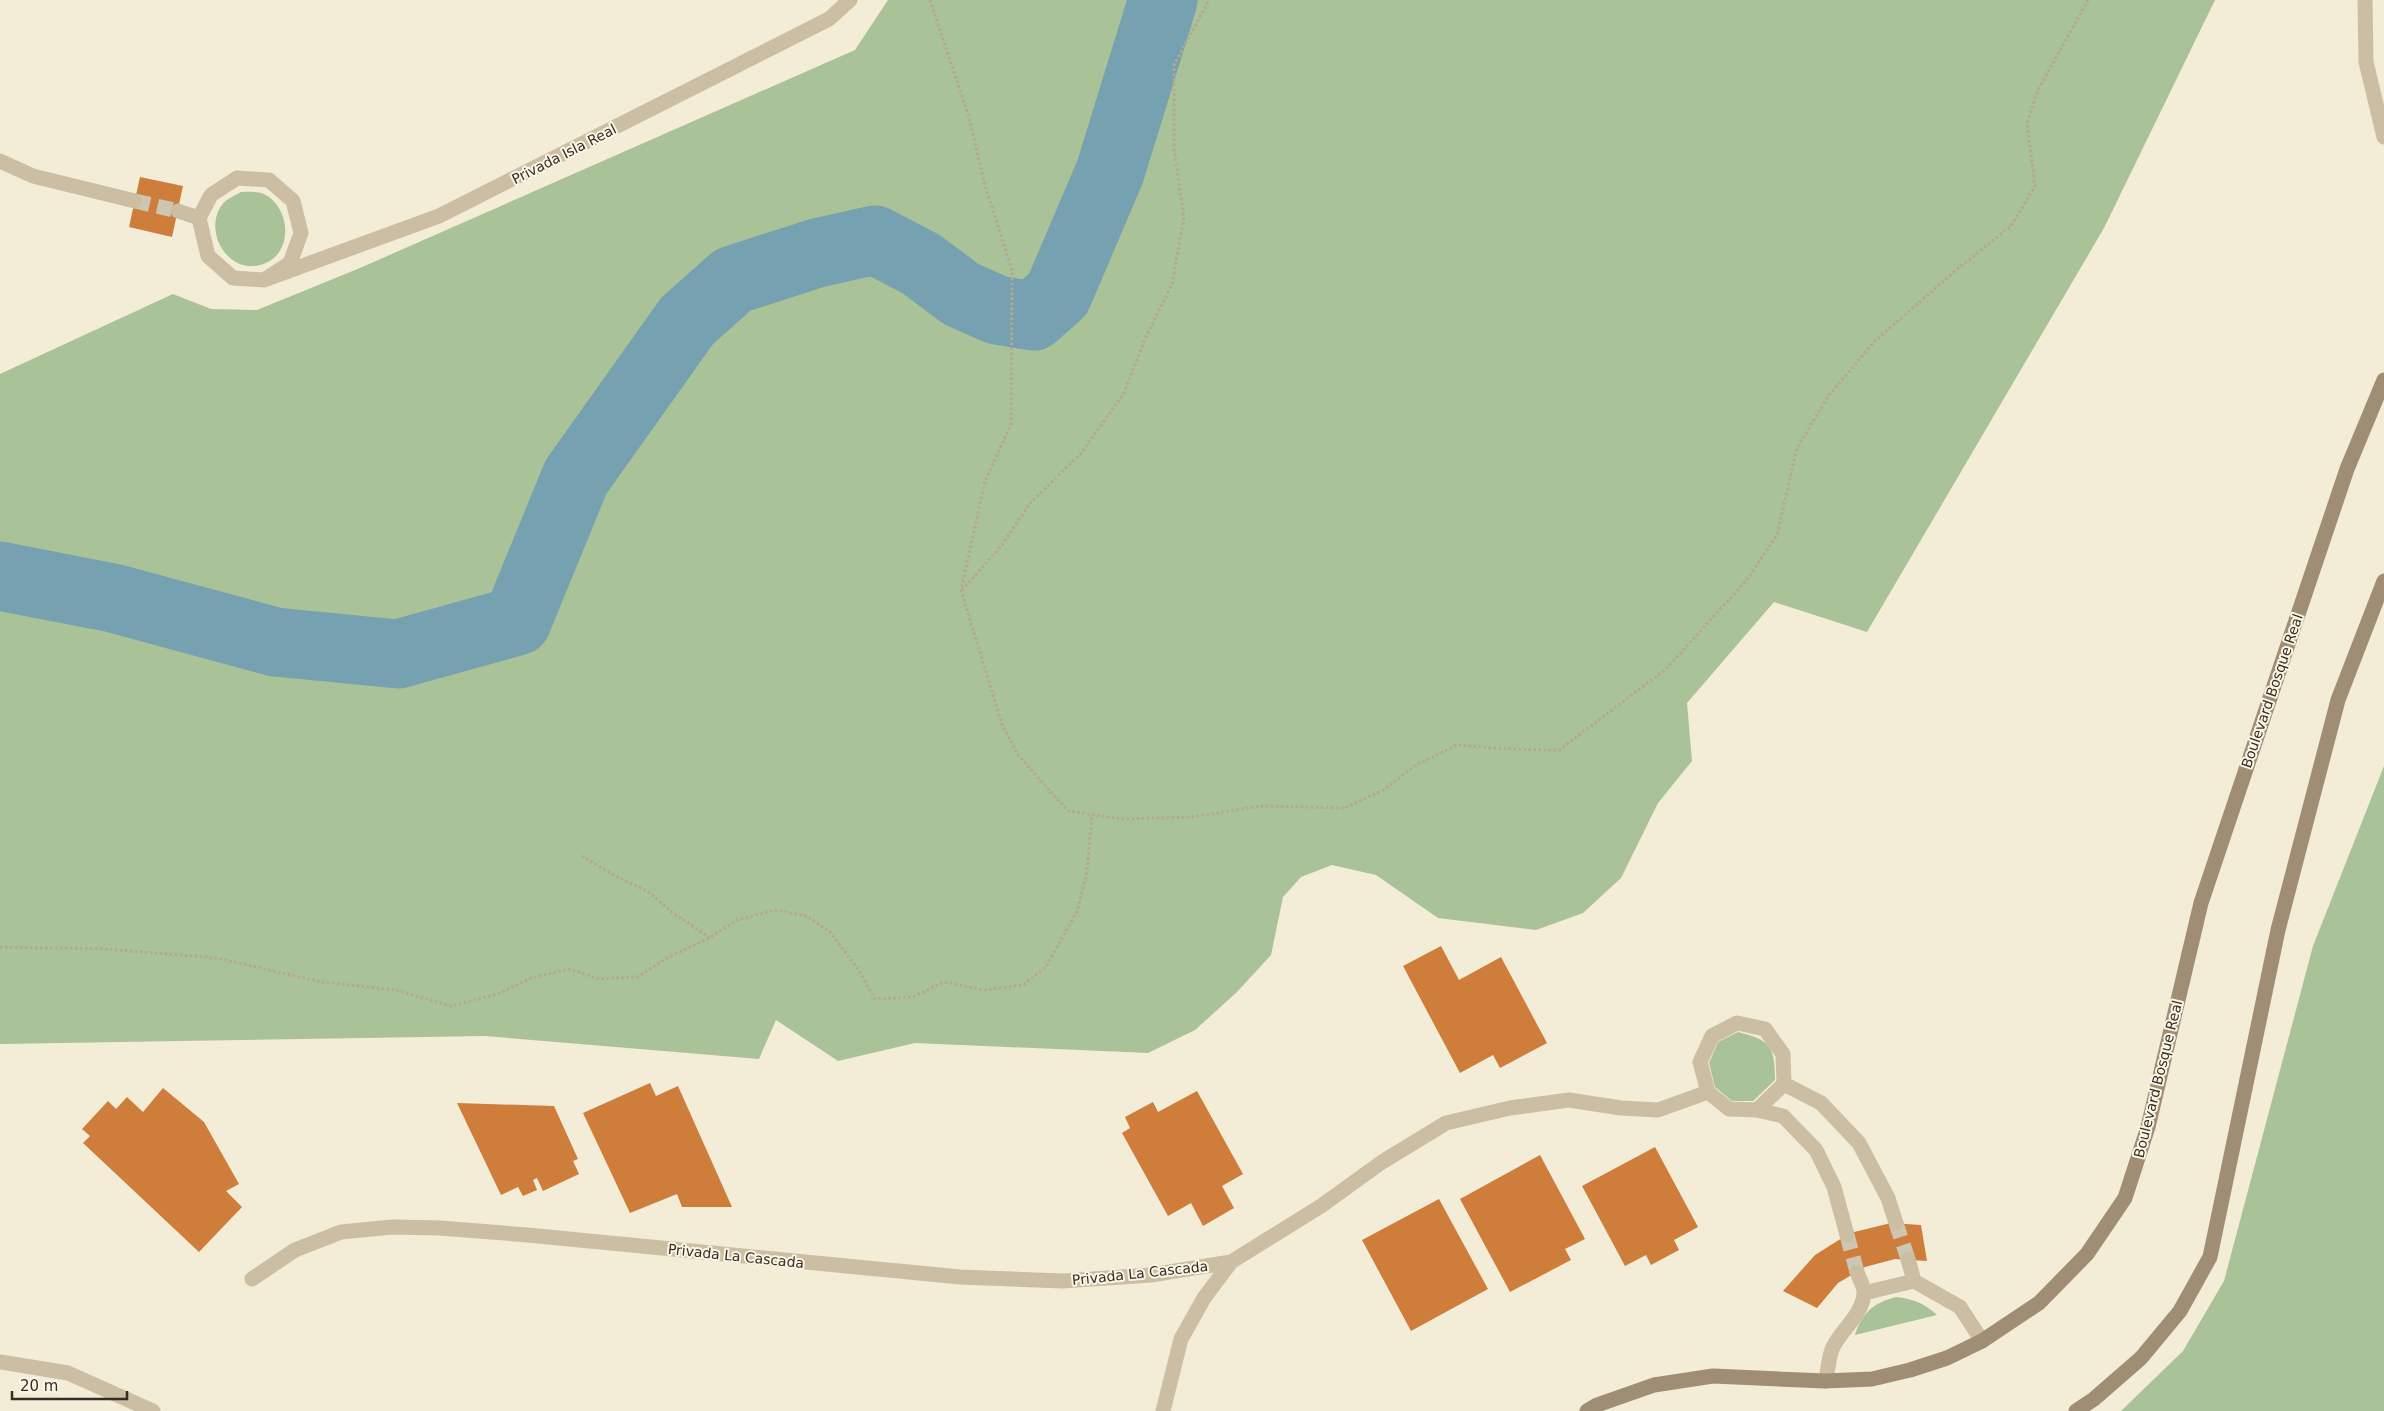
<svg xmlns="http://www.w3.org/2000/svg" width="2384" height="1411" font-family="'DejaVu Sans',sans-serif">
	<style>
		.green { fill: #aac297 }
		.lines { fill: none; stroke-linecap: round; stroke-linejoin: round }
		.river { stroke: #75a1b1; stroke-width: 69 }
		.building { fill: #ce7e3a }
		.street-tunnel { stroke: #cdc6b3; stroke-width: 15; stroke-dasharray: 15 8; stroke-linecap: butt }
		.path { stroke: #b7a88d; stroke-width: 3; stroke-dasharray: 2.5 2.5; stroke-linecap: butt }
		.lane { stroke: #cbbea3; stroke-width: 15 }
		.street { stroke: #cbbea3; stroke-width: 15 }
		.secondary { stroke: #9f8d74; stroke-width: 15 }
		.labels { text-anchor: middle; stroke-width: 4; stroke-linejoin: round; paint-order: stroke }
		.street-label { font-size: 14px; fill: #352e25; stroke: #faf5e4 }
	</style>
	<rect width="100%" height="100%" fill="#f3ecd7"/>
	<path class="green" d="M888 0H2215L2104 228 1867 632 1774 602 1687 703 1692 761 1658 803 1621 878 1583 913 1536 930 1438 918 1376 875 1332 865 1301 877 1283 897 1271 955 1237 992 1195 1030 1148 1053 915 1043 838 1061 776 1020 759 1059 485 1036 0 1044V374L173 294 211 309 257 310 360 268 855 50Z
		M241 192C247 192 258 191 264 194 293 209 293 257 260 265 227 274 203 230 222 205 226 199 236 195 241 192Z
		M2384 766V1411H2121L2183 1351 2224 1281 2313 946Z
		M1738 1032C1770 1040 1775 1046 1775 1080L1753 1101H1732L1715 1087 1709 1063 1718 1042Z
		M1896 1297C1913 1299 1924 1303 1937 1315L1855 1335C1862 1313 1873 1303 1896 1297Z"/>
	<g class="lines">
		<path class="river" d="M0 576 113 598 275 642 398 654 517 621 576 477 687 321 733 280 817 253 875 240 921 264 961 294 997 310 1033 316 1058 294 1110 172 1163 0"/>
	</g>
	<path class="building" d="M140 177 183 186 172 237 129 227Z
		M1441 946 1459 980 1501 957 1547 1043 1500 1068 1493 1055 1460 1073 1403 966Z
		M650 1083 656 1096 678 1086 732 1207H682L677 1194 630 1213 583 1113Z
		M163 1088 204 1122 239 1184 226 1191 242 1207 199 1252 83 1143 90 1136 82 1129 108 1101 116 1109 127 1097 143 1112Z
		M1197 1091 1243 1174 1222 1186 1234 1208 1203 1226 1191 1203 1168 1216 1122 1133 1130 1128 1125 1117 1153 1102 1158 1112Z
		M457 1103 554 1106 578 1159 573 1161 579 1174 543 1191 537 1178 533 1180 537 1190 523 1196 518 1187 501 1195Z
		M1655 1147 1698 1227 1674 1240 1679 1250 1651 1265 1646 1255 1625 1266 1582 1186Z
		M1540 1155 1585 1239 1565 1249 1571 1260 1510 1292 1460 1199Z
		M1439 1199 1488 1289 1411 1331 1362 1240Z
		M1891 1223 1921 1225 1927 1261 1895 1259 1865 1267 1838 1283 1817 1308 1783 1291 1815 1255 1850 1233Z"/>
	<g class="lines">
		<path class="street-tunnel" d="M135 201 178 211
			M1896 1223 1908 1259
			M1847 1235 1857 1272"/>
		<path class="path" d="M930 0 969 117 984 182 1012 270 1011 424 985 481 961 590 1002 724 1018 755 1068 811 1122 819 1190 817 1262 806 1345 808 1385 789 1416 765 1457 745 1506 749 1559 750 1665 670 1746 581 1777 535 1797 448 1829 395 1875 341 1955 271 2011 226 2035 186 2027 123 2038 90 2088 0
			M962 590 1002 545 1031 502 1082 452 1124 393 1145 339 1172 284 1184 217 1174 150V65L1209 0
			M582 856 615 876 647 891 673 913 709 937
			M0 947 106 949 216 958 322 982 395 990 451 1006 500 993 531 978 570 969 599 979 637 977 667 958 709 938 737 920 775 910 807 916 830 932 858 969 875 999 913 997 944 982 985 990 1023 985 1046 967 1077 911 1087 871 1092 815"/>
		<path class="lane" d="M2365 0 2366 62 2384 137"/>
		<path class="street" d="M0 161 33 176 135 201
			M237 178 269 180 293 201 301 233 290 263 264 280 233 278 208 256 199 218 211 195Z
			M178 211 199 218
			M264 280 439 216 829 19 850 0
			M1784 1084 1821 1103 1859 1143 1888 1198 1896 1223
			M1757 1110 1784 1084 1783 1054 1765 1029 1737 1023 1712 1036 1700 1062 1708 1092 1729 1109 1757 1110 1783 1116 1816 1150 1834 1187 1847 1235
			M1908 1259 1914 1281 1960 1307 1982 1341
			M252 1279 295 1250 341 1232 392 1227 440 1228 528 1235 960 1277 1063 1281 1151 1275 1231 1262 1321 1206 1382 1162 1446 1123 1510 1108 1569 1100 1621 1108 1658 1110 1708 1092
			M1864 1293 1914 1281
			M0 1362 68 1373 153 1411
			M1825 1381C1829 1370 1828 1357 1833 1347 1842 1329 1862 1315 1864 1294 1865 1288 1859 1278 1857 1272
			M1163 1411 1181 1339 1204 1298 1231 1262"/>
		<path class="secondary" d="M1587 1411 1597 1405 1654 1385 1713 1376 1825 1381 1872 1379 1910 1370 1947 1358 1982 1341 2039 1303 2087 1254 2125 1198 2148 1127 2201 903 2347 469 2384 380
			M2076 1411 2094 1399 2141 1358 2180 1311 2210 1257 2278 930 2338 700 2384 581"/>
	</g>
	<g class="labels">
		<g class="street-label">
			<text transform="translate(564 154) rotate(-27)" y="5">Privada Isla Real</text>
			<text transform="translate(2272 691) rotate(-71)" y="5">Boulevard Bosque Real</text>
			<text transform="translate(2158 1079) rotate(-76)" y="5">Boulevard Bosque Real</text>
			<text transform="translate(736 1256) rotate(6)" y="5">Privada La Cascada</text>
			<text transform="translate(1140 1273) rotate(-6)" y="5">Privada La Cascada</text>
		</g>
	</g>
	<path d="M12 1391v8h115v-8" fill="none" stroke="#352e25" stroke-width="2.5"/>
	<text x="20" y="1391" font-size="15" fill="#352e25" stroke="#faf5e4" stroke-width="4" paint-order="stroke">20 m</text>
</svg>
